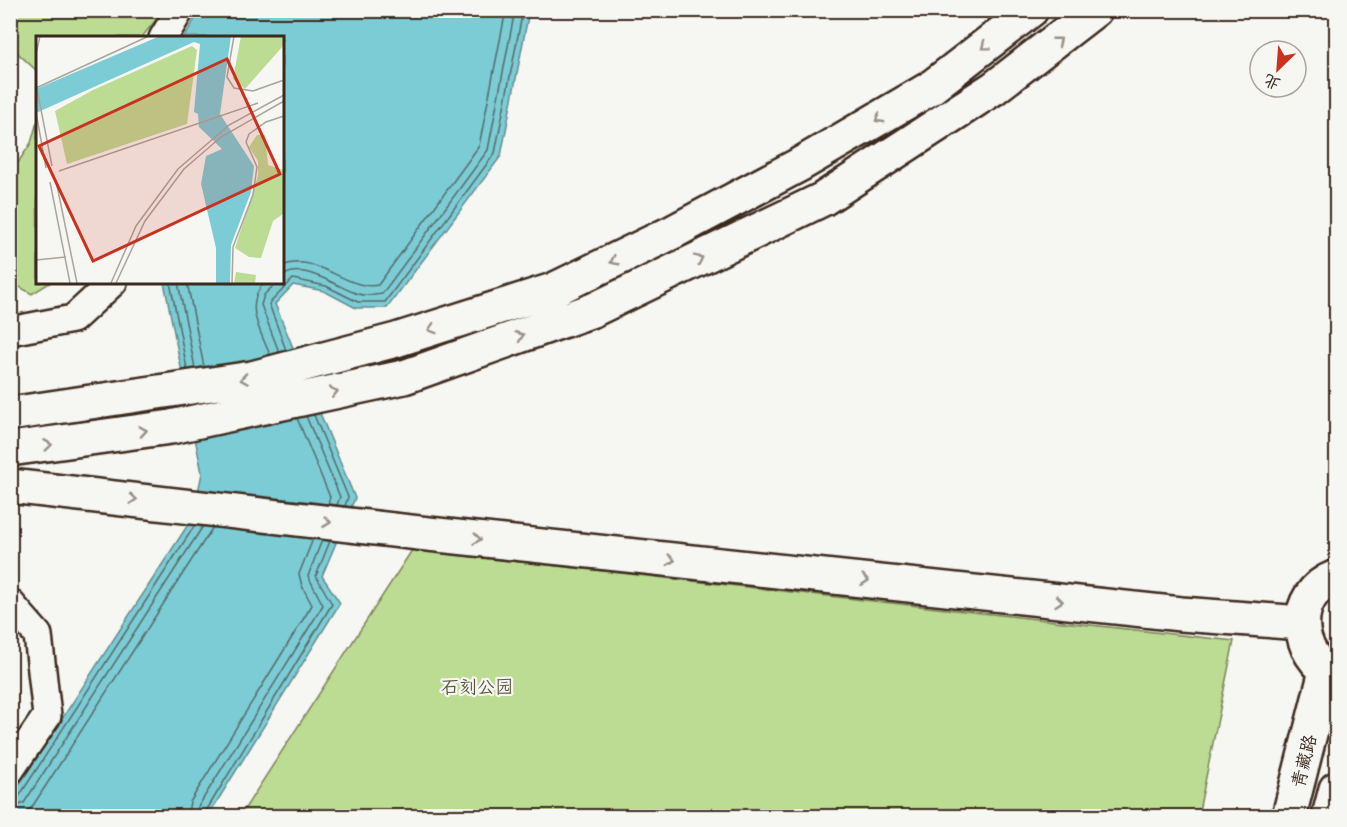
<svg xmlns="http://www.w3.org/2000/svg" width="1347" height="827" font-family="'Playpen Sans','LXGW WenKai TC',sans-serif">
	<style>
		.green { fill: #bcdb93; stroke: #7c8258; stroke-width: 1.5 }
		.water { fill: #7cccd6; stroke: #628b8c; stroke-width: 1.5 }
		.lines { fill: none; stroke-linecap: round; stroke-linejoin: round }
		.shore { stroke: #556b68; stroke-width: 1.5 }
		.minor-casing { stroke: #3b2a1e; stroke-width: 32 }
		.highway-casing { stroke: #3b2a1e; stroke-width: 38 }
		.minor { stroke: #f6f6f2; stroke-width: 27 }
		.highway { stroke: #f6f6f2; stroke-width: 33 }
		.oneway { stroke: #989088 }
		.labels { text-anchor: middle; stroke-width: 4.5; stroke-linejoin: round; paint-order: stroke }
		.park-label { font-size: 18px; fill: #5b563b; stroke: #f6f6f2 }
		.street-label { font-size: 18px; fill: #3b2a1e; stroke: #f6f6f2 }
		.inset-road { fill: none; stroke: #aba49d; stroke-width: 1.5 }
		.view { fill: #c8321e; fill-opacity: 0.15; stroke: #c8321e; stroke-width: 3 }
		.inset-edge { fill: none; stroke: #3b2a1e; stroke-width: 3 }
	</style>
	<rect width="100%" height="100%" fill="#f6f6f2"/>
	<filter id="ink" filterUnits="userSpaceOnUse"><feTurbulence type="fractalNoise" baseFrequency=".0167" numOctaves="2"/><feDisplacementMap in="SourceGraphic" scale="12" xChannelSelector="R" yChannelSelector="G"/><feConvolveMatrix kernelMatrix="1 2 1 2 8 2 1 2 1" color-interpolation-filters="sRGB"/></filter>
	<g filter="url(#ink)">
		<path class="green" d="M10 11 11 10 163 11 142 37 38 38 37 71 11 47Z
			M37 122 38 282H51L32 294 11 282V173L31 143Z
			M412 550 1234 641 1198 816H240Z"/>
		<path class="water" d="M200 11H529L501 156 387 308H356L324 291 293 285 275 304 355 498 322 576 340 603 208 816H11L10 799 193 517 202 473 164 282H282V38L184 37Z"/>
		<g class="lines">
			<path class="shore" d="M282 266C316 251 348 292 378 285L479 146 506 10
				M282 277C302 260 338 288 358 294 365 296 376 295 382 294L488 150 515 10
				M170 282 187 369
				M178 282 195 368
				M187 282 204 367
				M265 282C243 304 260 330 270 355
				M277 282 264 295 261 305 279 352
				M286 350 269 304 293 279 326 286 358 302H385L495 153 523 10
				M314 415 348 497 345 506
				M306 416 340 497 337 505
				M297 418 330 497 328 504
				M10 801 18 798 195 525
				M10 809 24 803 203 526
				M20 816 32 807 213 527
				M187 816 190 802 312 605 302 586 299 574 313 539
				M196 816 198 807 323 605 308 576 322 540
				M203 816 332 604 316 576 330 541"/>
			<defs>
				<path id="minor" d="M163 38 180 10
					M10 331 73 319 113 282
					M10 603 38 635 47 716 10 770"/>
				<path id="highway" d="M10 414 252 378 396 340 553 290 673 232 799 165 929 89 1031 10
					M10 449 171 427 404 377 593 310 823 199 994 88 1095 10
					M10 486 419 533 1181 614 1302 623
					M1336 577C1289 594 1294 656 1336 676
					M1289 816 1326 671
					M1329 816 1336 789"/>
			</defs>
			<use href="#minor" class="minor-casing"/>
			<use href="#highway" class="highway-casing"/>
			<use href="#minor" class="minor"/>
			<use href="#highway" class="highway"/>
		</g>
		<defs><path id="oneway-chevron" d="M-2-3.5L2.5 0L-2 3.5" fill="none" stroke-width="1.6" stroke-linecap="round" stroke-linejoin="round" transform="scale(1.5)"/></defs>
		<g class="oneway">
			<use href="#oneway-chevron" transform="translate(1058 41) rotate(-39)"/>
			<use href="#oneway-chevron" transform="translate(985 46) rotate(143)"/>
			<use href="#oneway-chevron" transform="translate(879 119) rotate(150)"/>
			<use href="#oneway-chevron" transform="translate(699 259) rotate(-26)"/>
			<use href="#oneway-chevron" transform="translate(614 261) rotate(154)"/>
			<use href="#oneway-chevron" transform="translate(432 329) rotate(162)"/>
			<use href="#oneway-chevron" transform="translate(520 336) rotate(-20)"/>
			<use href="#oneway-chevron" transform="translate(244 379) rotate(171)"/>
			<use href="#oneway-chevron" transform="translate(334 392) rotate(-12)"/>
			<use href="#oneway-chevron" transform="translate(143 431) rotate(-9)"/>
			<use href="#oneway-chevron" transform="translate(48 445) rotate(-7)"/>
			<use href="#oneway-chevron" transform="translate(133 499) rotate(5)"/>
			<use href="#oneway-chevron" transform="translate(327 522) rotate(7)"/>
			<use href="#oneway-chevron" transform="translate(477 539) rotate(6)"/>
			<use href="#oneway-chevron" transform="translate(671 560) rotate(6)"/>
			<use href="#oneway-chevron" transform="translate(865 580) rotate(6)"/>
			<use href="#oneway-chevron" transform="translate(1059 601) rotate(6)"/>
		</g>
	</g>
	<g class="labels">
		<g class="park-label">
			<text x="477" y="693">石刻公园</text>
		</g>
		<g class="street-label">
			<text transform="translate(1304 761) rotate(-76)" y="6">青藏路</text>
		</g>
	</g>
	<g transform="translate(36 36)">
		<rect width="248" height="248" fill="#f6f6f2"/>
		<path d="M205 0H247V10L209 53 197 43ZM156 10 161 14 151 88 31 128 19 75 57 54ZM221 99H229L232 129 247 134V178L237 185 225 222 213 221 199 212 222 140V125L213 111ZM200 236 220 239 219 247H198Z" fill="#bcdb93"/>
		<path d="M124 0H195L184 78 218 130 215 156 195 209 194 247H180V212L165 148 170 120 186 113 163 91 162 78 158 76 164 8 158 6 0 77V53Z" fill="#7cccd6"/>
		<path class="inset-road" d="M198 0 191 41 198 52 217 55 248 44M0 18 4 0M0 48 16 130M0 52 113 0M0 76 10 132M23 135 222 67M20 145 41 247M14 146 34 247M0 224 30 221M75 247 100 190 142 133 193 89 248 59M80 247 109 185 148 133 185 101 248 65M196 247 197 211 217 159 221 131 210 106 213 98 230 86 248 80"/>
		<path class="view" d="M191 23 244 138 57 225 3 110Z"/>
		<rect width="248" height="248" class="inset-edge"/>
	</g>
	<rect width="1347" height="827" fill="none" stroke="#f6f6f2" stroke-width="36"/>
	<rect x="18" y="18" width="1311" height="791" fill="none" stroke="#3b2a1e" stroke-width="2" filter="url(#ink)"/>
	<g transform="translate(1278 69) rotate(205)"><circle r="28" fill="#f6f6f2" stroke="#aba49d" stroke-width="1.5"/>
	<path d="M0-4.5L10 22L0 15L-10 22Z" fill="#c8321e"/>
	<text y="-9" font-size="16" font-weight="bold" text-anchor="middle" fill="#3b2a1e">北</text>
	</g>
</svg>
